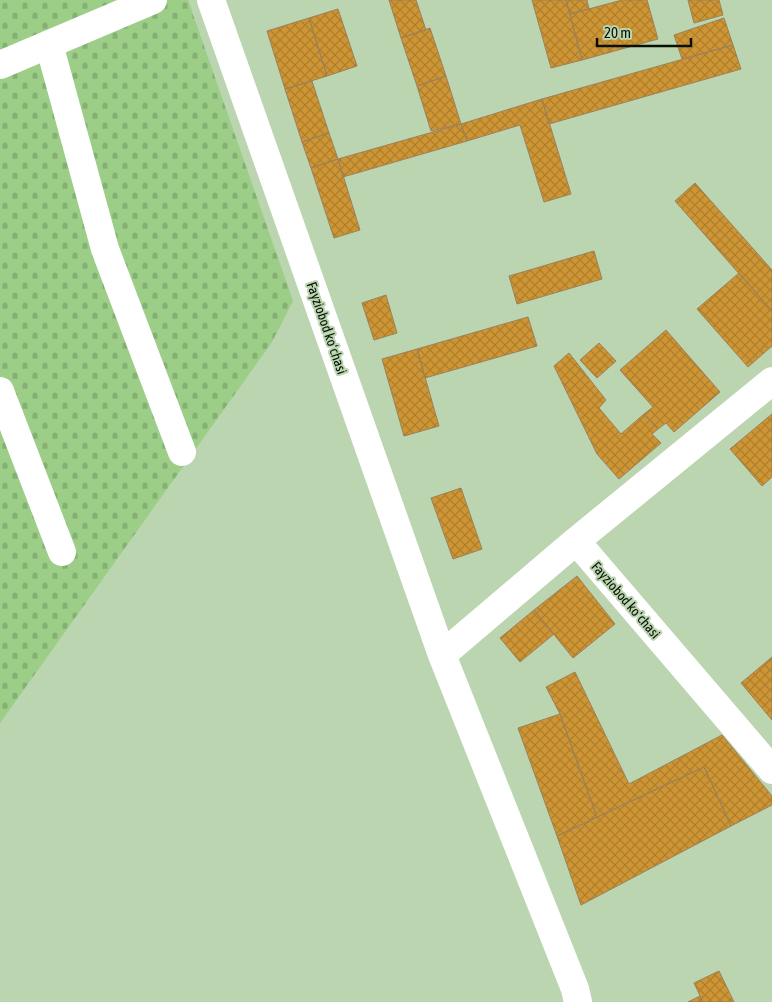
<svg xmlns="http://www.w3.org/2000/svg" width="772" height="1002" font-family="'Asap Condensed',sans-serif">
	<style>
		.cemetery { fill: url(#cemetery-stones) }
		.building { fill: url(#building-cross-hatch); stroke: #9a815d }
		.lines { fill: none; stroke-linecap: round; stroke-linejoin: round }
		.minor { stroke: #fff; stroke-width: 28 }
		.labels { text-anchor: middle; stroke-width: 4; stroke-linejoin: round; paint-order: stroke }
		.street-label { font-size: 14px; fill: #081105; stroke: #bad5af }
	</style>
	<defs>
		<pattern id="cemetery-stones" width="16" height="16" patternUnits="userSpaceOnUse" patternTransform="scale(1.25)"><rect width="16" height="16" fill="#9cce87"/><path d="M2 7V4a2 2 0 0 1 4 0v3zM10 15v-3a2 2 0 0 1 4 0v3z" fill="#85b073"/></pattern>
		<pattern id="building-cross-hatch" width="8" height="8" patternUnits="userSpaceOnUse" patternTransform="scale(1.25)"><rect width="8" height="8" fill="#ce9534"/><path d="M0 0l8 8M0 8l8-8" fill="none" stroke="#af7f2c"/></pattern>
	</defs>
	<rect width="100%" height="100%" fill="#bad5af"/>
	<path class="cemetery" d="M0 0H188L293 301 272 342 0 723Z"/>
	<path class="building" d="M389 0H416L426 30 401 38Z
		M532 0H566L582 60 551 68Z
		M566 0H587L589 9 570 14Z
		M622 0H647L658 39 582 60 570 14Z
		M688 0H719L723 15 694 23Z
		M338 9 357 66 327 76 309 18Z
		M309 18 327 76 285 89 267 31Z
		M724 18 733 45 682 59 674 35Z
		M430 28 446 76 417 86 401 38Z
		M733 45 741 69 549 124 542 99Z
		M446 76 461 124 431 131 417 86Z
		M312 81 329 133 302 142 285 89Z
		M542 99 571 194 544 202 520 125 467 141 461 124Z
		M461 124 467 141 343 177 338 159Z
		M329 133 338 159 311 168 302 142Z
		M338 159 360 230 334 238 311 168Z
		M695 183 772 270V311L675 201Z
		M594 251 602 279 517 304 509 276Z
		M739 273 772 311V346L748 367 697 309Z
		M386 295 397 333 374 340 362 303Z
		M528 317 537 346 425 378 417 349Z
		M666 330 720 392 674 432 666 423 658 429 644 414 653 407 620 370Z
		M599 343 616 361 597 378 580 360Z
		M417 349 439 426 404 436 382 359Z
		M569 353 606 400 599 408 621 434 644 414 658 429 652 434 661 443 619 479 597 454 554 366Z
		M772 414V477L762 486 730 449Z
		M461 488 482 549 453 559 431 498Z
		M577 576 615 624 573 658 534 610Z
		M534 610 554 634 520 662 500 638Z
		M772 657V720L741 683Z
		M575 672 629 784 722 735 772 796V805L731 826 704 767 597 817 560 714 546 687Z
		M560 714 597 817 557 836 518 728Z
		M704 767 731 826 581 905 557 836Z
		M719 971 734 1002H703L694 983Z
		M700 996 703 1002H688Z"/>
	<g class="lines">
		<path class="minor" d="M211 0 442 655 575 989 578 1002
			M49 44 105 249 182 452
			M0 65 153 0
			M0 391 62 552
			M576 541 772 381
			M442 655 576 541 772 770"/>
	</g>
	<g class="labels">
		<g class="street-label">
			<text transform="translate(327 328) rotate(71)" y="5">Fayziobod koʻchasi</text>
			<text transform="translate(626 600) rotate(49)" y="5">Fayziobod koʻchasi</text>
		</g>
	</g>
	<path d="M597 38v8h94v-8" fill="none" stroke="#081105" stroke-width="2.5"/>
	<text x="604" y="38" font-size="15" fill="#081105" stroke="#bad5af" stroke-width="4" paint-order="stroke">20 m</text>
</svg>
